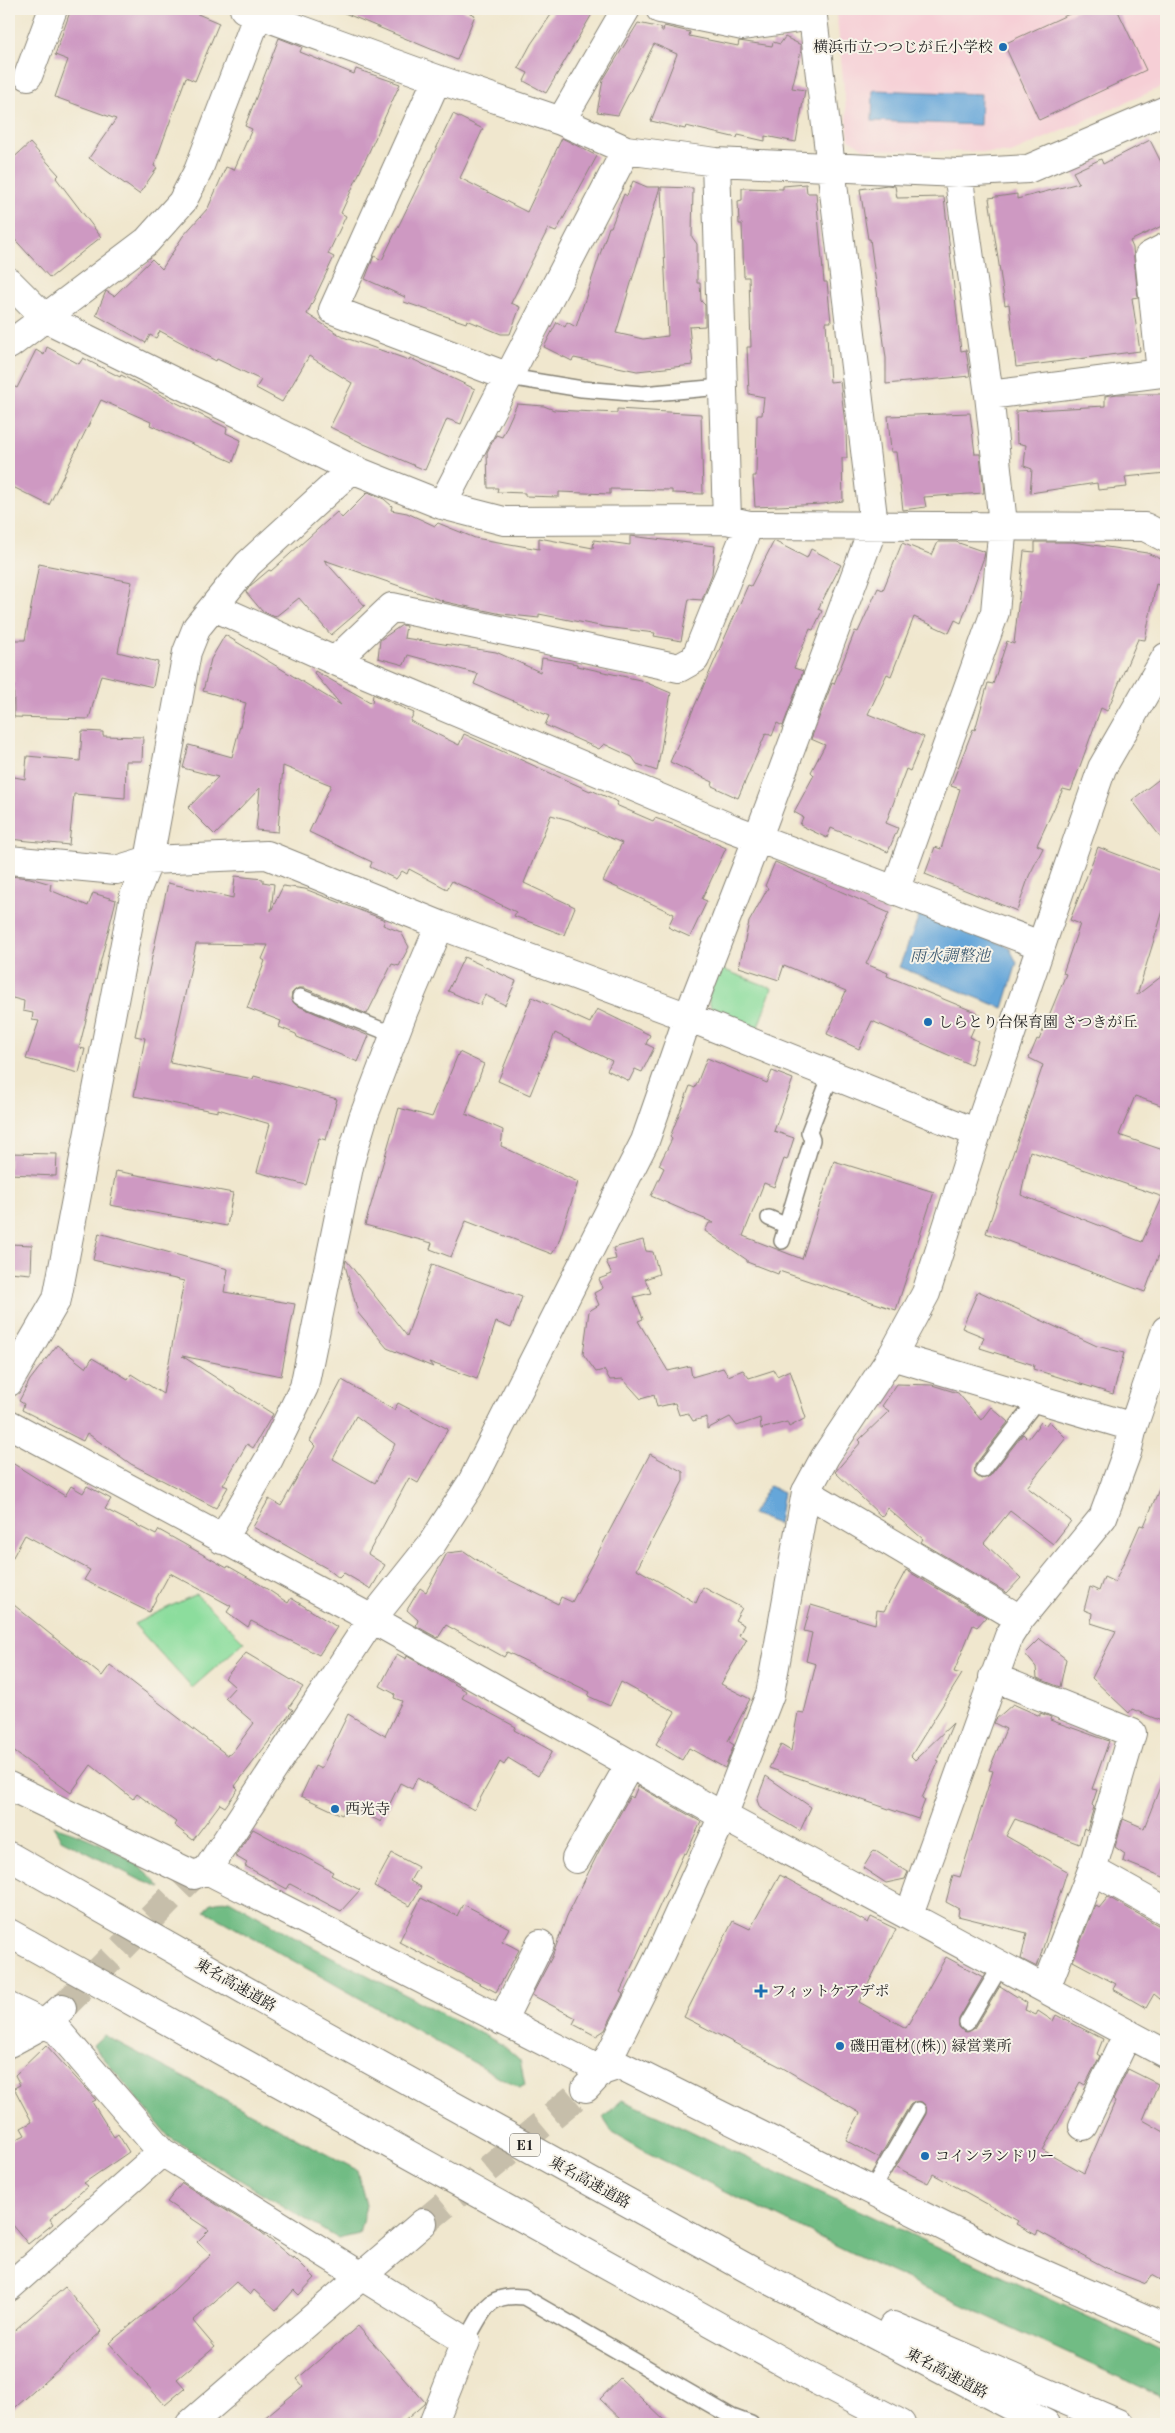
<svg xmlns="http://www.w3.org/2000/svg" width="1175" height="2433" font-family="'Old Standard TT','Noto Serif JP',serif">
	<style>
		.built { fill: #f6cfd6 }
		.green { fill: #8cdd9d; stroke: #547c5c }
		.forest { fill: #71bc84; stroke: #466c50 }
		.water { fill: #65a6d9; stroke: #40617a }
		.building { fill: #ce99c2; fill-rule: evenodd }
		.lines { fill: none; stroke-linecap: round; stroke-linejoin: round }
		.street-tunnel { stroke: #c6beaa; stroke-width: 28; stroke-dasharray: 28 14; stroke-linecap: butt }
		.secondary-tunnel { stroke: #c6beaa; stroke-width: 28; stroke-dasharray: 28 14; stroke-linecap: butt }
		.lane-casing { stroke: #868275; stroke-width: 18 }
		.street-casing { stroke: #868275; stroke-width: 30 }
		.secondary-casing { stroke: #868275; stroke-width: 30 }
		.highway-casing { stroke: #868275; stroke-width: 30 }
		.lane { stroke: #fff; stroke-width: 15 }
		.street { stroke: #fff; stroke-width: 28 }
		.secondary { stroke: #fff; stroke-width: 28 }
		.highway { stroke: #fff; stroke-width: 28 }
		.poi-dot { fill: #1f6fb2; stroke: #f7f3e8; stroke-width: 2 }
		.labels { text-anchor: middle; stroke-width: 4; stroke-linejoin: round; paint-order: stroke }
		.shield { fill: #f7f3e8; stroke: #5e5c59; stroke-width: 1 }
		.shield-label { font-size: 14px; font-weight: bold; fill: #1c1c1c }
		.poi-label { font-size: 15px; fill: #1c1c1c; stroke: #f7f3e8; text-anchor: start }
		.street-label { font-size: 15px; fill: #1c1c1c; stroke: #f7f3e8 }
		.water-label { font-size: 16px; font-style: italic; fill: #3d5a71; stroke: #f7f3e8 }
	</style>
	<rect width="100%" height="100%" fill="#f7f3e8"/>
	<filter id="ink" filterUnits="userSpaceOnUse"><feTurbulence type="fractalNoise" baseFrequency=".02" numOctaves="2"/><feDisplacementMap in="SourceGraphic" scale="10" xChannelSelector="R" yChannelSelector="G"/><feConvolveMatrix kernelMatrix="1 2 1 2 8 2 1 2 1" color-interpolation-filters="sRGB"/></filter>
	<filter id="wash" filterUnits="userSpaceOnUse"><feTurbulence type="fractalNoise" baseFrequency=".0096" numOctaves="4" result="noise"/><feDisplacementMap in="SourceGraphic" scale="20" xChannelSelector="R" yChannelSelector="G"/><feGaussianBlur stdDeviation="1.12" result="paint"/><feColorMatrix in="noise" values="0 0 0 0 0 0 0 0 0 0 0 0 0 0 0 0 0 1.4 0 .05"/><feComposite in="paint" operator="in"/></filter>
	<g filter="url(#wash)">
		<rect width="100%" height="100%" fill="#f0e7ce"/>
		<path class="built" d="M836 9H1166V85L1011 153 864 149 849 139Z"/>
		<path class="green" d="M719 968 772 988 757 1030 714 1015 708 999Z
			M196 1594 244 1642 192 1688 134 1624Z"/>
		<path class="forest" d="M53 1826C88 1836 140 1859 161 1888L140 1880 61 1839Z
			M229 1900 307 1944 503 2045 520 2060 525 2085 519 2088 205 1911 211 1903Z
			M104 2035 357 2170 366 2205 359 2234 338 2239 169 2137 93 2045Z
			M622 2100 664 2118 738 2154 1166 2353V2399L878 2266 640 2149 613 2133 603 2118Z"/>
		<path class="water" d="M873 90 981 94 980 125 872 121Z
			M921 912 1009 947 1017 963 1003 1008 899 967Z
			M769 1486 783 1492 778 1524 752 1514Z"/>
		<g id="blocks">
			<path class="building" d="M71 9H186L219 23 195 81 186 77 154 166 157 168 139 194 89 158 116 119 55 97 68 60 55 55Z
				M335 9H460L475 15 457 60Z
				M555 9H595L546 93 524 81 528 73 518 68 531 44Z
				M1080 9H1117L1146 70 1039 120 1004 44Z
				M638 23 662 28 661 31H663L664 26 690 32 689 36 738 46 739 41 772 46 773 42 780 44 785 37 801 45V51L792 88 805 90 796 142 765 136V141L738 135 737 138 686 126 685 129 651 121 677 54 654 44 618 115 597 112 603 80Z
				M279 38 302 47 300 52 354 74 356 69 400 84 341 213 346 216 328 254 334 257 307 314 343 337 409 360 410 358 475 389 461 424 447 419 425 470 364 444 330 427 352 383 309 356 282 402 256 388 261 380 217 359 216 361 160 331 156 338 150 335 146 343 96 315 106 291 114 296 152 259 162 269 183 236 208 208 226 167 234 170 252 129 245 126Z
				M453 114 483 129 460 178 527 212 562 138 597 156 556 232 548 229 511 303 520 307 510 334H501L467 320 466 323 404 302 405 297 365 279 374 256 382 260Z
				M1150 140 1166 172V224L1130 241 1133 248 1138 297 1132 298 1140 351 1016 367 1009 304 1005 305 989 198 1017 194V199L1079 183 1073 172 1101 159 1103 164Z
				M30 143 59 175 56 178 101 237 50 278 9 233V162Z
				M633 181 647 187H660L616 333 643 339 668 336 661 187 693 188 692 237 697 244V283H700L701 301 705 305V326L689 327 693 365 637 371 574 358 572 361 544 347 557 322 565 327 567 322 576 327 609 227H611L624 194 627 196Z
				M806 184 807 193H816L824 282H827L831 322H826L830 382 840 381 846 432 847 458H842L843 501 823 504 755 507 753 476H756L757 415H762L764 397 749 394 747 347H751L749 277H744L742 224H739L738 201 742 200V188L783 189V186Z
				M887 185 895 186 897 198 944 197 961 351 966 350 970 376 886 384V358L870 239H868L860 189Z
				M47 347 79 364 83 358 120 377 121 375 227 428 226 433 241 440 233 462 150 425 151 422 101 400 49 505 9 485V384L17 388 36 350 44 355Z
				M1117 394H1166V473L1125 477 1127 487 1098 490 1097 483 1030 493 1032 469 1024 466 1026 445 1017 443 1016 411 1105 406V396Z
				M517 404 544 406 554 410 617 413V409L701 414 703 494 672 493V490L610 489V494L559 492V497L525 496V493L497 492 498 488H488L487 452 496 435 502 437Z
				M970 413 975 454H980L984 493 924 497 926 507 903 510 896 452H891L888 416Z
				M368 492 384 499 392 506 391 510 407 513 435 526 438 523 475 538 539 549V538L593 548 594 540 630 545V536L715 546 712 574 702 600 689 599 681 641 654 636 655 633 605 627 539 614V618L502 614 441 601H443L324 560 365 606 331 635 299 598 275 617 262 611 246 592 250 586 269 570 271 571 337 512 342 518Z
				M774 541 807 558 811 549 841 565 818 609 822 611 813 630 810 629 794 668 803 671 783 726 777 723 772 736 766 733 738 798 712 786 713 782 670 762 748 585 751 586Z
				M938 542H956L985 552 984 557 961 623 955 620 949 633 914 617 891 676 887 674 868 714 924 737 910 771 906 769 886 823 898 828 888 852 831 828 827 838 800 825 803 817 794 812 814 775 811 772 825 745 811 739 832 683 834 684 855 631 858 632 878 588 883 590 902 543 932 555Z
				M1035 542H1073L1147 553 1166 561V588L1156 584 1145 640 1138 639 1107 711 1101 708 1071 791 1063 789 1037 845 1043 848 1029 876 1017 911 925 874 935 847 941 849 960 789 951 786 973 729 975 730 988 683 993 684 1007 641 1014 644 1024 551 1035 552Z
				M39 564 132 582 118 652 158 662 153 687 101 675 89 719 14 717 13 640H25Z
				M402 625 406 626 404 638 496 652 540 672 542 658 577 664V666L640 680 671 693 657 771 637 764 632 757 604 744 599 749 545 725 549 716 474 684 478 674 408 655 404 665 378 658 380 640Z
				M225 635 341 705 314 673 315 671 372 703 373 694 414 713 410 721 459 745 464 734 590 791 591 790 618 802 616 805 653 821 655 818 672 824 726 848 702 899 707 901 690 937 668 927 674 914 603 881 622 843 569 820 551 815 524 883 575 907 564 935 514 916 516 912 452 881 447 889 409 869 407 874 402 871 396 879 370 867 372 862 309 832 331 785 283 766 278 832 256 830 260 788 215 835 188 808 218 777 183 768 189 745 232 757 246 703 203 691 211 659Z
				M82 731 103 732V736L143 737 142 761H126L125 798 74 794 69 845 9 839V776L25 779 27 756 80 761Z
				M1166 774V844L1132 800Z
				M1098 847 1166 873V901L1137 995 1166 973V1107L1135 1096 1119 1135 1166 1151V1198L1030 1151 1021 1195 1142 1242 1162 1198 1166 1200V1235L1145 1292 986 1233 1043 1065 1029 1058 1037 1039 1039 1040 1066 974 1063 973 1080 924 1070 920Z
				M775 862 889 913 866 964 888 973 887 976 980 1014 970 1037 978 1041 971 1065 872 1021 859 1049 827 1034 846 991 784 965 779 980 739 967 749 922 768 888 765 886Z
				M9 876 30 878 51 884 50 890 88 906 93 893 116 900 79 1048 85 1049 79 1073 26 1059 39 1021 32 1020 33 1013 23 1011 24 1001 9 997Z
				M235 876 263 879V882L274 884 271 911 283 886 305 889 385 920 383 925 401 932 409 947 399 966 392 964 367 1014 304 988H298L292 993 291 999 296 1005 369 1036 358 1062 297 1037 296 1034 279 1027 281 1021 247 1008 265 961 262 959 268 945 196 944 170 1063 253 1079 254 1076 337 1099 326 1140 319 1138 306 1185 257 1172 270 1124 218 1109V1112L134 1096 145 1038 135 1036 168 883 233 898Z
				M464 957 516 981 505 1005 485 995 480 1005 448 991Z
				M532 997 590 1023 597 1009 650 1035 646 1044 654 1048 642 1072 635 1069 629 1081 607 1070 612 1061 555 1033 530 1095 498 1081Z
				M459 1052 484 1064 466 1114 503 1130 501 1146 578 1182 558 1244 552 1254 466 1221 451 1257 430 1249 432 1243 365 1225 399 1108 432 1117Z
				M707 1058 767 1083 772 1071 793 1079 774 1131 794 1138 787 1160 784 1159 774 1187 764 1183 743 1236 802 1259 834 1161 934 1192 896 1310 779 1271 778 1274 747 1262V1260L705 1231 709 1223H714L651 1196 664 1168 659 1165 672 1139 670 1137 690 1086 695 1088Z
				M9 1153 57 1154 56 1176 9 1174Z
				M116 1171 233 1193 227 1226 110 1205Z
				M99 1233 228 1269 224 1292 295 1304 281 1376 182 1356 273 1414 253 1448 247 1444 223 1485 228 1487 216 1508 131 1464 87 1433 83 1441 22 1410 24 1404 19 1401 30 1380 57 1345 86 1368 92 1358 128 1379 131 1374 163 1394 184 1281 93 1260Z
				M643 1240 646 1251 653 1252 659 1274 645 1279 651 1293 634 1297 643 1319 638 1321 668 1371 690 1366 692 1377 723 1368 728 1376 743 1370 749 1378 774 1370 777 1376 790 1370 806 1418 789 1427 787 1422 761 1429 760 1418 737 1426 730 1417 707 1429V1417L693 1421 688 1413 679 1415 675 1403 657 1407 654 1395 641 1399 623 1379 610 1380 604 1370 596 1372 583 1354 589 1311 599 1305 594 1293 603 1288 599 1279 612 1274 606 1261 616 1259 613 1248Z
				M11 1244 32 1245 31 1274 9 1272Z
				M346 1260 407 1336 432 1264 522 1297 511 1328 496 1322 477 1379 429 1362 433 1367 387 1348 358 1313 345 1265Z
				M978 1291 1097 1346 1124 1353 1113 1394 1033 1369 1034 1365 980 1348 984 1337 962 1328Z
				M342 1380 394 1410 398 1403 448 1429 418 1483 409 1478 368 1554 385 1565 371 1589 344 1573 339 1578 328 1569 253 1527 269 1499 281 1506 315 1446 310 1441ZM356 1416 395 1444 375 1483 333 1459Z
				M897 1384 932 1385 958 1393 981 1420 991 1407 1008 1422 975 1465V1474L981 1479 990 1476 1023 1434 1028 1439 1041 1422 1045 1426 1049 1421 1066 1438 1027 1487 1071 1521 1053 1544 1010 1511 984 1543 1021 1578 1007 1593 921 1542 923 1539 887 1508 882 1517 835 1472 861 1442 859 1440 889 1411 882 1406Z
				M650 1454 683 1472V1481L637 1569 696 1603 703 1587 742 1608 735 1620 744 1625 739 1635 747 1639 721 1684 750 1699 728 1741 734 1745 725 1768 689 1748 682 1760 656 1744 675 1712 621 1682 610 1706 588 1696 590 1692 507 1652 504 1657 446 1625 438 1638 416 1626 418 1620 407 1610 420 1588 426 1592 447 1553 464 1551 497 1574 558 1604 561 1597 572 1602Z
				M9 1461 65 1496 71 1486 83 1493 87 1486 111 1499 105 1509 156 1535 159 1530 227 1568 228 1566 258 1583 288 1603 291 1598 337 1627 319 1655 251 1621 248 1627 227 1612 231 1606 170 1573 149 1612 84 1580 90 1570 25 1535 9 1564Z
				M1166 1472V1723L1132 1709 1129 1713 1092 1678 1116 1631 1091 1623 1092 1613 1084 1610 1090 1587 1099 1591 1104 1577 1115 1582 1140 1525 1144 1526Z
				M906 1570 986 1617 977 1627 973 1625 954 1672 962 1674 911 1756 915 1760 953 1723 937 1760 939 1761 922 1798 925 1800 918 1819 769 1768 781 1745 791 1751 798 1712 804 1713 816 1664 806 1661 812 1633 804 1631 811 1605 875 1624 877 1610 884 1611Z
				M9 1601 102 1676 110 1665 227 1755 231 1754 254 1723 225 1698 235 1687 225 1678 246 1653 303 1687 289 1707 293 1710 235 1786 238 1789 225 1807 220 1804 193 1840 174 1825 176 1822 137 1794 133 1799 91 1765 71 1793 9 1748Z
				M1040 1639 1066 1659 1060 1687 1037 1678 1036 1667 1025 1654Z
				M397 1654 406 1659 407 1656 466 1691 462 1698 516 1727 514 1730 552 1751 538 1776 508 1758 504 1765 500 1762 474 1810 417 1778 412 1789 400 1783 381 1822 347 1805 342 1815 301 1796 315 1766 321 1769 348 1714 385 1736 402 1701 394 1698 395 1694 380 1686Z
				M1013 1704 1040 1716V1713L1051 1717 1050 1720 1109 1741 1092 1789 1097 1790 1092 1805 1094 1807 1087 1830 1084 1828 1079 1844 1015 1819 1006 1836 1067 1871 1037 1967 1021 1959 1027 1933 958 1916 959 1909 946 1902 953 1875 960 1877 993 1771 989 1770 1006 1729 994 1723 996 1719Z
				M1165 1774H1166V1878L1123 1861 1125 1854 1115 1847 1123 1819 1144 1828Z
				M766 1776 811 1807 800 1831 760 1808 757 1800Z
				M638 1786 701 1822 686 1854 684 1853 620 1992 623 1994 605 2030 596 2036 573 2024 576 2018 532 1995 552 1957 567 1916 600 1849 630 1796 633 1798Z
				M253 1829 333 1872 331 1875 360 1890 341 1911 290 1884 287 1889 245 1866 247 1863 235 1856Z
				M874 1850 908 1872 905 1879 886 1883 863 1868Z
				M392 1853 418 1867 410 1881 421 1887 410 1906 374 1886Z
				M780 1875 868 1923 871 1917 896 1929 859 2002 906 2028 946 1957 983 1977 959 2019V2027L963 2031 967 2032 975 2028 1000 1986 1027 2003 1025 2010 1036 2015 1038 2011 1053 2021 1056 2015 1103 2039 1097 2054 1100 2056 1085 2085 1080 2082 1043 2150 1084 2173 1115 2102 1113 2100 1128 2069 1158 2084 1143 2120 1166 2133V2283L1151 2275 1146 2284 1112 2271 1038 2231 1036 2235 1016 2224 1018 2221 933 2174 928 2183 896 2167 926 2114V2106L922 2102H914L910 2105 879 2158 846 2140 860 2113 783 2068 684 2017 733 1921 750 1929Z
				M1108 1897 1158 1925 1166 1927V2004L1154 1994 1146 2008 1113 1989 1116 1984 1073 1961 1095 1905 1099 1908Z
				M421 1898 457 1916 463 1904 509 1928 502 1941 519 1950 496 1992 399 1942Z
				M46 2045 96 2100 92 2102 114 2137 118 2134 129 2152 84 2183 88 2186 50 2219 53 2224 28 2244 9 2220V2143L25 2135 21 2128 32 2122 14 2088 20 2085 15 2075Z
				M182 2183 261 2232 293 2259 294 2257 315 2278 299 2295 294 2290 276 2310 254 2290 250 2295 236 2282 193 2321 215 2347 177 2379 185 2388 165 2405 109 2343 174 2290 211 2255 197 2242 209 2230 167 2202Z
				M65 2287 102 2331 9 2413V2335Z
				M358 2326 425 2402 424 2404 401 2424H257L303 2386 297 2379Z
				M620 2378 668 2424H626L600 2399Z"/>
		</g>
	</g>
	<g filter="url(#ink)">
		<use href="#blocks" fill-opacity="0" stroke="#868275" stroke-width="1"/>
		<g class="lines">
			<path class="street-tunnel" d="M62 2008 194 1875"/>
			<path class="secondary-tunnel" d="M423 2223 586 2088"/>
			<defs>
				<path id="lane" d="M509 377 582 389 643 394 721 387
					M300 997 394 1035
					M769 1218 787 1226
					M782 1241 812 1140 809 1132 831 1075
					M983 1470 1038 1399
					M967 2023 1002 1964
					M871 2191 918 2110
					M466 2341C484 2312 485 2293 524 2297L732 2417 751 2424"/>
				<path id="street" d="M244 9 437 79 561 121 626 150 716 162 958 173 1028 169 1166 110
					M660 9 743 26 813 16
					M28 76 53 9
					M437 79 333 310 509 377
					M561 121 626 9
					M716 162 727 520
					M9 282 45 318 352 469
					M9 345 147 241 182 202 198 171 260 9
					M989 395 1161 373 1149 256 1166 247
					M442 505 626 150
					M214 607 335 661 731 828 1040 945
					M335 661 392 607 679 668 695 659 749 525
					M9 860 116 870 149 860 267 855 440 925 688 1017 977 1133
					M895 891 995 612 1003 524 989 395 958 173
					M892 1356 1133 1427
					M9 1382 57 1299 134 896 149 860 187 652 197 627 248 564 352 469 442 505 504 521 727 520 749 525 1145 527 1166 538
					M9 1424 372 1619 723 1816 1166 2054
					M806 1492 1020 1619
					M222 1540 269 1459 304 1387 350 1162 363 1118 404 1010 440 925
					M993 1677 1132 1733 1092 1870 1046 1988
					M9 1786 194 1875 207 1870 602 2071
					M576 1859 630 1764
					M207 1870 372 1619 431 1545 472 1482 645 1141 688 1017 758 837 874 525 812 9
					M1092 1870 1166 1911
					M909 1915 1009 1636 1020 1619 1103 1517 1127 1452 1133 1427 1166 1330
					M9 2007 57 2030 162 2152 466 2341 433 2424
					M502 2021 540 1944
					M9 2043 44 2024 62 2008
					M1083 2126 1128 2033
					M9 2287 162 2152"/>
				<path id="secondary" d="M602 2071 620 2065 1001 2255 1166 2328
					M586 2088 602 2071 658 1959 723 1816 770 1694 806 1492 825 1457 892 1356 926 1293 977 1133 1102 768 1166 657
					M190 2424 423 2223"/>
				<path id="highway" d="M9 1856 280 2010 752 2271 1046 2424
					M9 1933 810 2377 901 2424
					M893 2326 1120 2424"/>
			</defs>
			<use href="#lane" class="lane-casing"/>
			<use href="#street" class="street-casing"/>
			<use href="#secondary" class="secondary-casing"/>
			<use href="#highway" class="highway-casing"/>
			<use href="#lane" class="lane"/>
			<use href="#street" class="street"/>
			<use href="#secondary" class="secondary"/>
			<use href="#highway" class="highway"/>
		</g>
	</g>
	<g class="poi-dot">
		<circle cx="1003" cy="47" r="5"/>
		<circle cx="928" cy="1022" r="5"/>
		<circle cx="335" cy="1809" r="5"/>
		<path d="M758.5 1983.5h5v5h5v5h-5v5h-5v-5h-5v-5h5z"/>
		<circle cx="840" cy="2046" r="5"/>
		<circle cx="925" cy="2156" r="5"/>
	</g>
	<g class="labels">
		<rect class="shield" x="510" y="2133.5" width="30" height="23" rx="4"/>
		<g class="shield-label">
			<text x="525" y="2150">E1</text>
		</g>
		<g class="poi-label">
			<text x="993" y="52" text-anchor="end">横浜市立つつじが丘小学校</text>
			<text x="938" y="1027">しらとり台保育園 さつきが丘</text>
			<text x="345" y="1814">西光寺</text>
			<text x="771" y="1996">フィットケアデポ</text>
			<text x="850" y="2051">磯田電材((株)) 緑営業所</text>
			<text x="935" y="2161">コインランドリー</text>
		</g>
		<g class="street-label">
			<text transform="translate(236 1985) rotate(30)" y="5">東名高速道路</text>
			<text transform="translate(590 2182) rotate(29)" y="5">東名高速道路</text>
			<text transform="translate(947 2373) rotate(28)" y="5">東名高速道路</text>
		</g>
		<g class="water-label">
			<text x="950" y="961">雨水調整池</text>
		</g>
	</g>
	<rect width="1175" height="2433" fill="none" stroke="#f7f3e8" stroke-width="30"/>
</svg>
